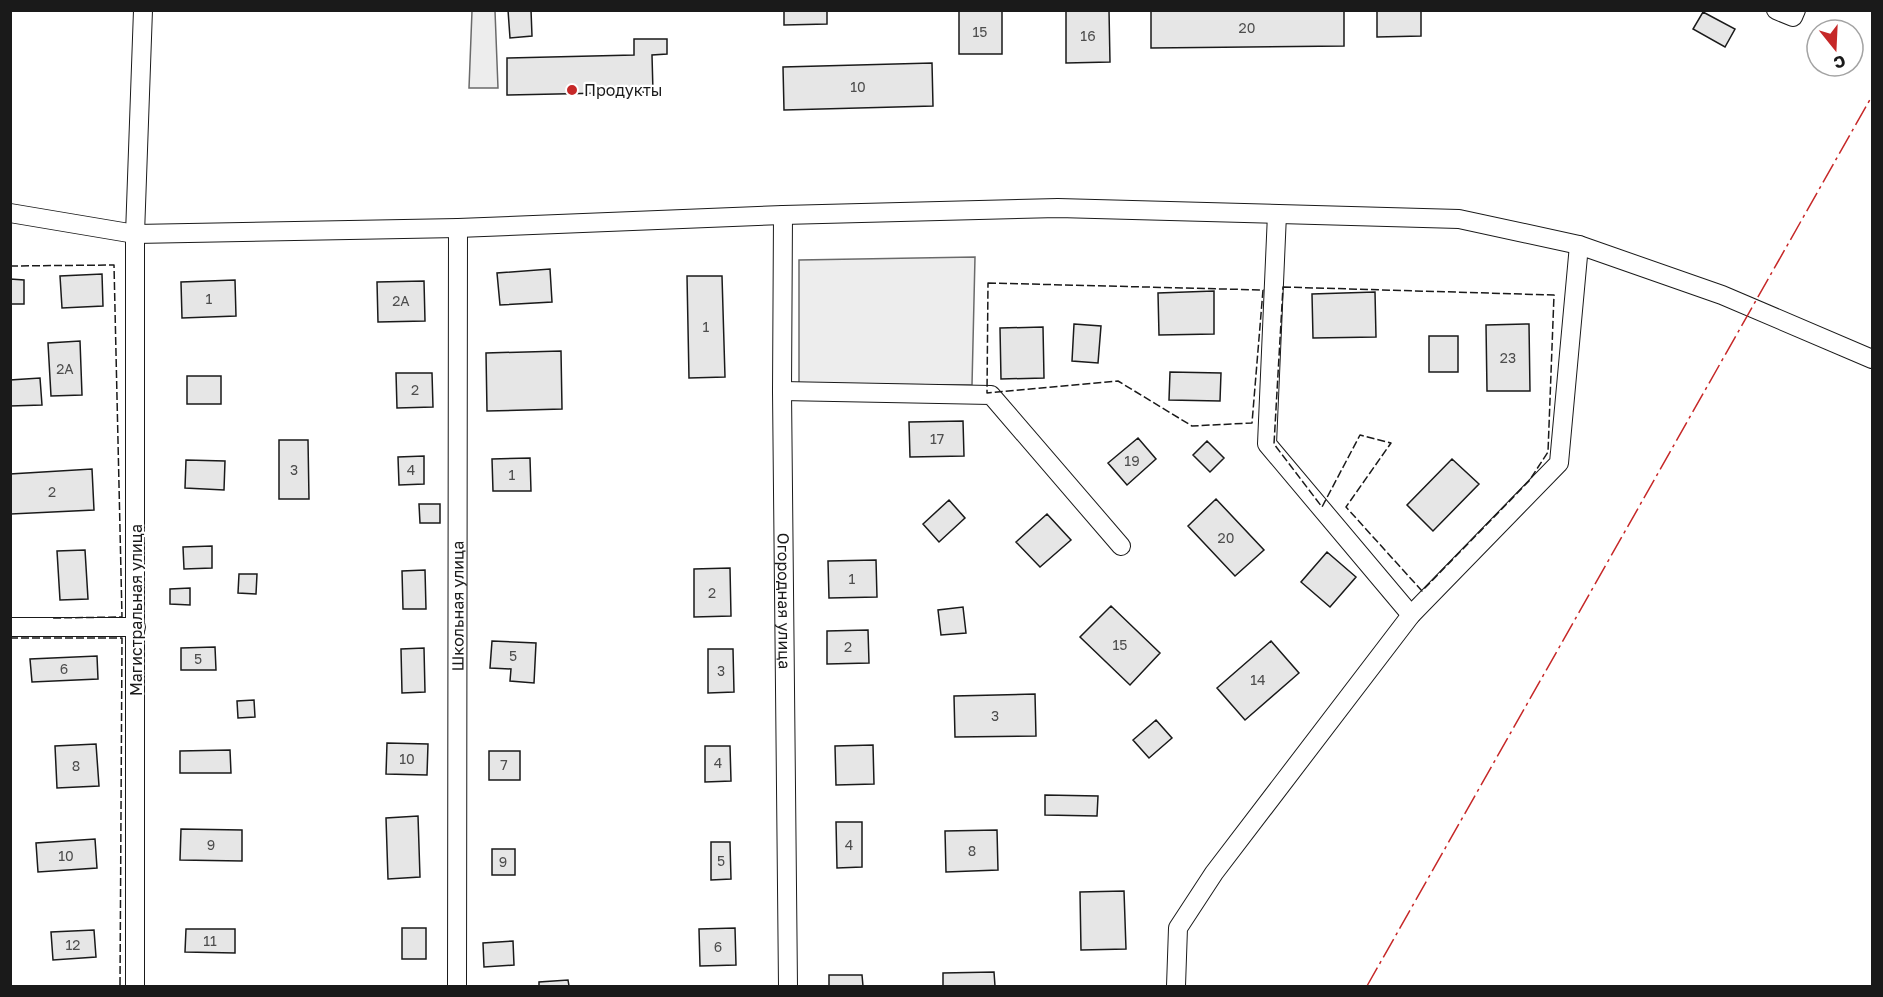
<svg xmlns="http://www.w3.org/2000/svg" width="1883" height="997" font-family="'Golos Text',sans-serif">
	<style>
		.built { fill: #ededed; stroke: #6a6a6a; stroke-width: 1.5 }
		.building { fill: #e6e6e6; stroke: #1a1a1a; stroke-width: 1.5 }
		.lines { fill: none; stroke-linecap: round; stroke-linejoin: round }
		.street-casing { stroke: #1a1a1a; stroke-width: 20 }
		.street { stroke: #fff; stroke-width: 18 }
		.fence { stroke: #1a1a1a; stroke-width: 1.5; stroke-dasharray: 8 3; stroke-linecap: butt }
		.power { stroke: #c62828; stroke-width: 1.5; stroke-dasharray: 21 4.5 3 4.5; stroke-linecap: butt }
		.poi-dot { fill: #c62828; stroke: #fff; stroke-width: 2 }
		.labels { text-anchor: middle; stroke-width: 4.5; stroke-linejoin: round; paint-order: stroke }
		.number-label { font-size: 14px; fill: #4d4d4d }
		.poi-label { font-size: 16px; fill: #1a1a1a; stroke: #fff; text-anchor: start }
		.street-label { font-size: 16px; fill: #1a1a1a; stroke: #fff }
	</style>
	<rect width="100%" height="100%" fill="#fff"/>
	<path class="built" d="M472 11H495L498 88H469Z
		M975 257 972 385 799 384V260Z"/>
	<path class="building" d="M508 10H531L532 36 510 38Z
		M784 10H827V24L784 25Z
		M959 10H1002V54H959Z
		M1066 10H1109L1110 62 1066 63Z
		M1151 10H1344V46L1151 48Z
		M1377 10H1421V36L1377 37Z
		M1703 12 1735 29 1725 47 1693 29Z
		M634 39H667V54L652 55 653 92 507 95V58L634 55Z
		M932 63 933 106 784 110 783 67Z
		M550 269 552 302 500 305 497 273Z
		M102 274 103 306 62 308 60 276Z
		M687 276H722L725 377 689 378Z
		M10 279 24 280V304H10Z
		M235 280 236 316 182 318 181 282Z
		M424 281 425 321 378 322 377 282Z
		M1214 291V334L1159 335 1158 293Z
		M1375 292 1376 337 1313 338 1312 294Z
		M1074 324 1101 326 1098 363 1072 361Z
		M1529 324 1530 391H1487L1486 325Z
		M1043 327 1044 378 1001 379 1000 328Z
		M1429 336H1458V372H1429Z
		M80 341 82 395 51 396 48 343Z
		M561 351 562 409 487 411 486 353Z
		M1170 372 1221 373 1220 401 1169 400Z
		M396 373H432L433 407 397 408Z
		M187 376H221V404H187Z
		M40 378 42 405 10 406V380Z
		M963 421 964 456 910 457 909 422Z
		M1138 438 1156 459 1127 485 1108 463Z
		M279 440H308L309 499H279Z
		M1207 441 1224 458 1210 472 1193 455Z
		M424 456V484L399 485 398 457Z
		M530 458 531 491H493L492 459Z
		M1452 459 1479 484 1433 531 1407 505Z
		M186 460 225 461 224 490 185 488Z
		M92 469 94 510 11 514 10 474Z
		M1216 499 1264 550 1235 576 1188 526Z
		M949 500 965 518 939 542 923 524Z
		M419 504H440V523H420Z
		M1047 514 1071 540 1040 567 1016 542Z
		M212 546V568L184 569 183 547Z
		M85 550 88 599 60 600 57 551Z
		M1327 552 1356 577 1330 607 1301 582Z
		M876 560 877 597 829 598 828 561Z
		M730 568 731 616 694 617V569Z
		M425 570 426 609H403L402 571Z
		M239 574H257L256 594 238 593Z
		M190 588V605L170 604V589Z
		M1111 606 1160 653 1130 685 1080 637Z
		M963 607 966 633 941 635 938 610Z
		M868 630 869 663 827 664V631Z
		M492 641 536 643 534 683 510 681 511 669 490 668Z
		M1271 641 1299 673 1245 720 1217 688Z
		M215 647 216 670H181V648Z
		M424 648 425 692 402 693 401 649Z
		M708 649H733L734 692 708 693Z
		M97 656 98 679 32 682 30 659Z
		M1035 694 1036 736 955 737 954 696Z
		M254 700 255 717 238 718 237 701Z
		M1156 720 1172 738 1149 758 1133 740Z
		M387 743 428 744 427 775 386 774Z
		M96 744 99 786 57 788 55 746Z
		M873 745 874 784 836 785 835 746Z
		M705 746H730L731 781 705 782Z
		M230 750 231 773H180V751Z
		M489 751H520V780H489Z
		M1045 795 1098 796 1097 816 1045 815Z
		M418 816 420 877 388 879 386 818Z
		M836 822H862V867L837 868Z
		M181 829 242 830V861L180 860Z
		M997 830 998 870 946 872 945 831Z
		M95 839 97 868 38 872 36 843Z
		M711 842H730L731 879 711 880Z
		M492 849H515V875H492Z
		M1124 891 1126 949 1081 950 1080 892Z
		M402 928H426V959H402Z
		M735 928 736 965 700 966 699 929Z
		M186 929H235V953L185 952Z
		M94 930 96 957 53 960 51 932Z
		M513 941 514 965 484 967 483 943Z
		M994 972 995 986H943V973Z
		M829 975H862L863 986H829Z
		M568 980 569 986H539V982Z"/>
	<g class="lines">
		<defs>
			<g id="street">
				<path d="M1776 10 1793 17 1796 10"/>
				<path d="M10 213 135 234 458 228 783 215 1058 208 1459 219 1579 245 1722 295 1872 359"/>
				<path d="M1277 214 1267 444 1411 615"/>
				<path id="s1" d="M783 215 782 391 788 986"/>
				<path d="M782 391 991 395 1121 546"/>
				<path d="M10 627H136"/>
				<path d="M135 986V234L143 10"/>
				<path id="s2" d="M457 986 458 228"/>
				<path d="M1176 986 1178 928 1214 873 1411 615 1559 463 1579 245"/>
			</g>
		</defs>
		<use href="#street" class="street-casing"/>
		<use href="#street" class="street"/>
		<path class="fence" d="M10 266 114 265 122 617 53 618
			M988 283 1263 290 1252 423 1192 426 1118 381 987 393Z
			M1283 287 1554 295 1548 452 1529 481 1422 591 1346 507 1391 443 1360 435 1322 507 1274 444Z
			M10 638H122L120 986"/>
		<path class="power" d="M1367 986 1872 96"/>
	</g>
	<circle class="poi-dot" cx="572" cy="90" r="6"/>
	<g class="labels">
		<g class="number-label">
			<text x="1247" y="33">20</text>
			<text x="980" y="37">15</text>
			<text x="1088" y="41">16</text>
			<text x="858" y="92">10</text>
			<text x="209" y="304">1</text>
			<text x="401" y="306">2А</text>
			<text x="706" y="332">1</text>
			<text x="1508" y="363">23</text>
			<text x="65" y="374">2А</text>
			<text x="415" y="395">2</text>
			<text x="937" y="444">17</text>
			<text x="1132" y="466">19</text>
			<text x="294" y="475">3</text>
			<text x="411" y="475">4</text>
			<text x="512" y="480">1</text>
			<text x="52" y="497">2</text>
			<text x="1226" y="543">20</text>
			<text x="852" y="584">1</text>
			<text x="712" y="598">2</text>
			<text x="1120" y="650">15</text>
			<text x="848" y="652">2</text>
			<text x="513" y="661">5</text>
			<text x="198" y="664">5</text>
			<text x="64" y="674">6</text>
			<text x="721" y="676">3</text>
			<text x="1258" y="685">14</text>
			<text x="995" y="721">3</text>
			<text x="407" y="764">10</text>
			<text x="718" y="768">4</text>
			<text x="504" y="770">7</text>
			<text x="76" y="771">8</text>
			<text x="211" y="850">9</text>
			<text x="849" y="850">4</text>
			<text x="972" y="856">8</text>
			<text x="66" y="861">10</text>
			<text x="721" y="866">5</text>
			<text x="503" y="867">9</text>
			<text x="210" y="946">11</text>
			<text x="73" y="950">12</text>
			<text x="718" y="952">6</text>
		</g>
		<g class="poi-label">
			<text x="584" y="96">Продукты</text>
		</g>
		<g class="street-label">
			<text dy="6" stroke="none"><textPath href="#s1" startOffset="386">Огородная улица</textPath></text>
			<text dy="6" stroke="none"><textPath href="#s2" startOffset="380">Школьная улица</textPath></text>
			<text transform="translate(136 610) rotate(-90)" y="6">Магистральная улица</text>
		</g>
	</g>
	<rect width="1883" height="997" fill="none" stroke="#1a1a1a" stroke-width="24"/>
	<g transform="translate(1835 48) rotate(162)"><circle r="28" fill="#ffffff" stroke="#a3a3a3" stroke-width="1.5"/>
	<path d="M0-4.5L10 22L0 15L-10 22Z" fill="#c62828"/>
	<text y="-9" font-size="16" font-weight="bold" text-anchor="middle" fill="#1a1a1a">С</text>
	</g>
</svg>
